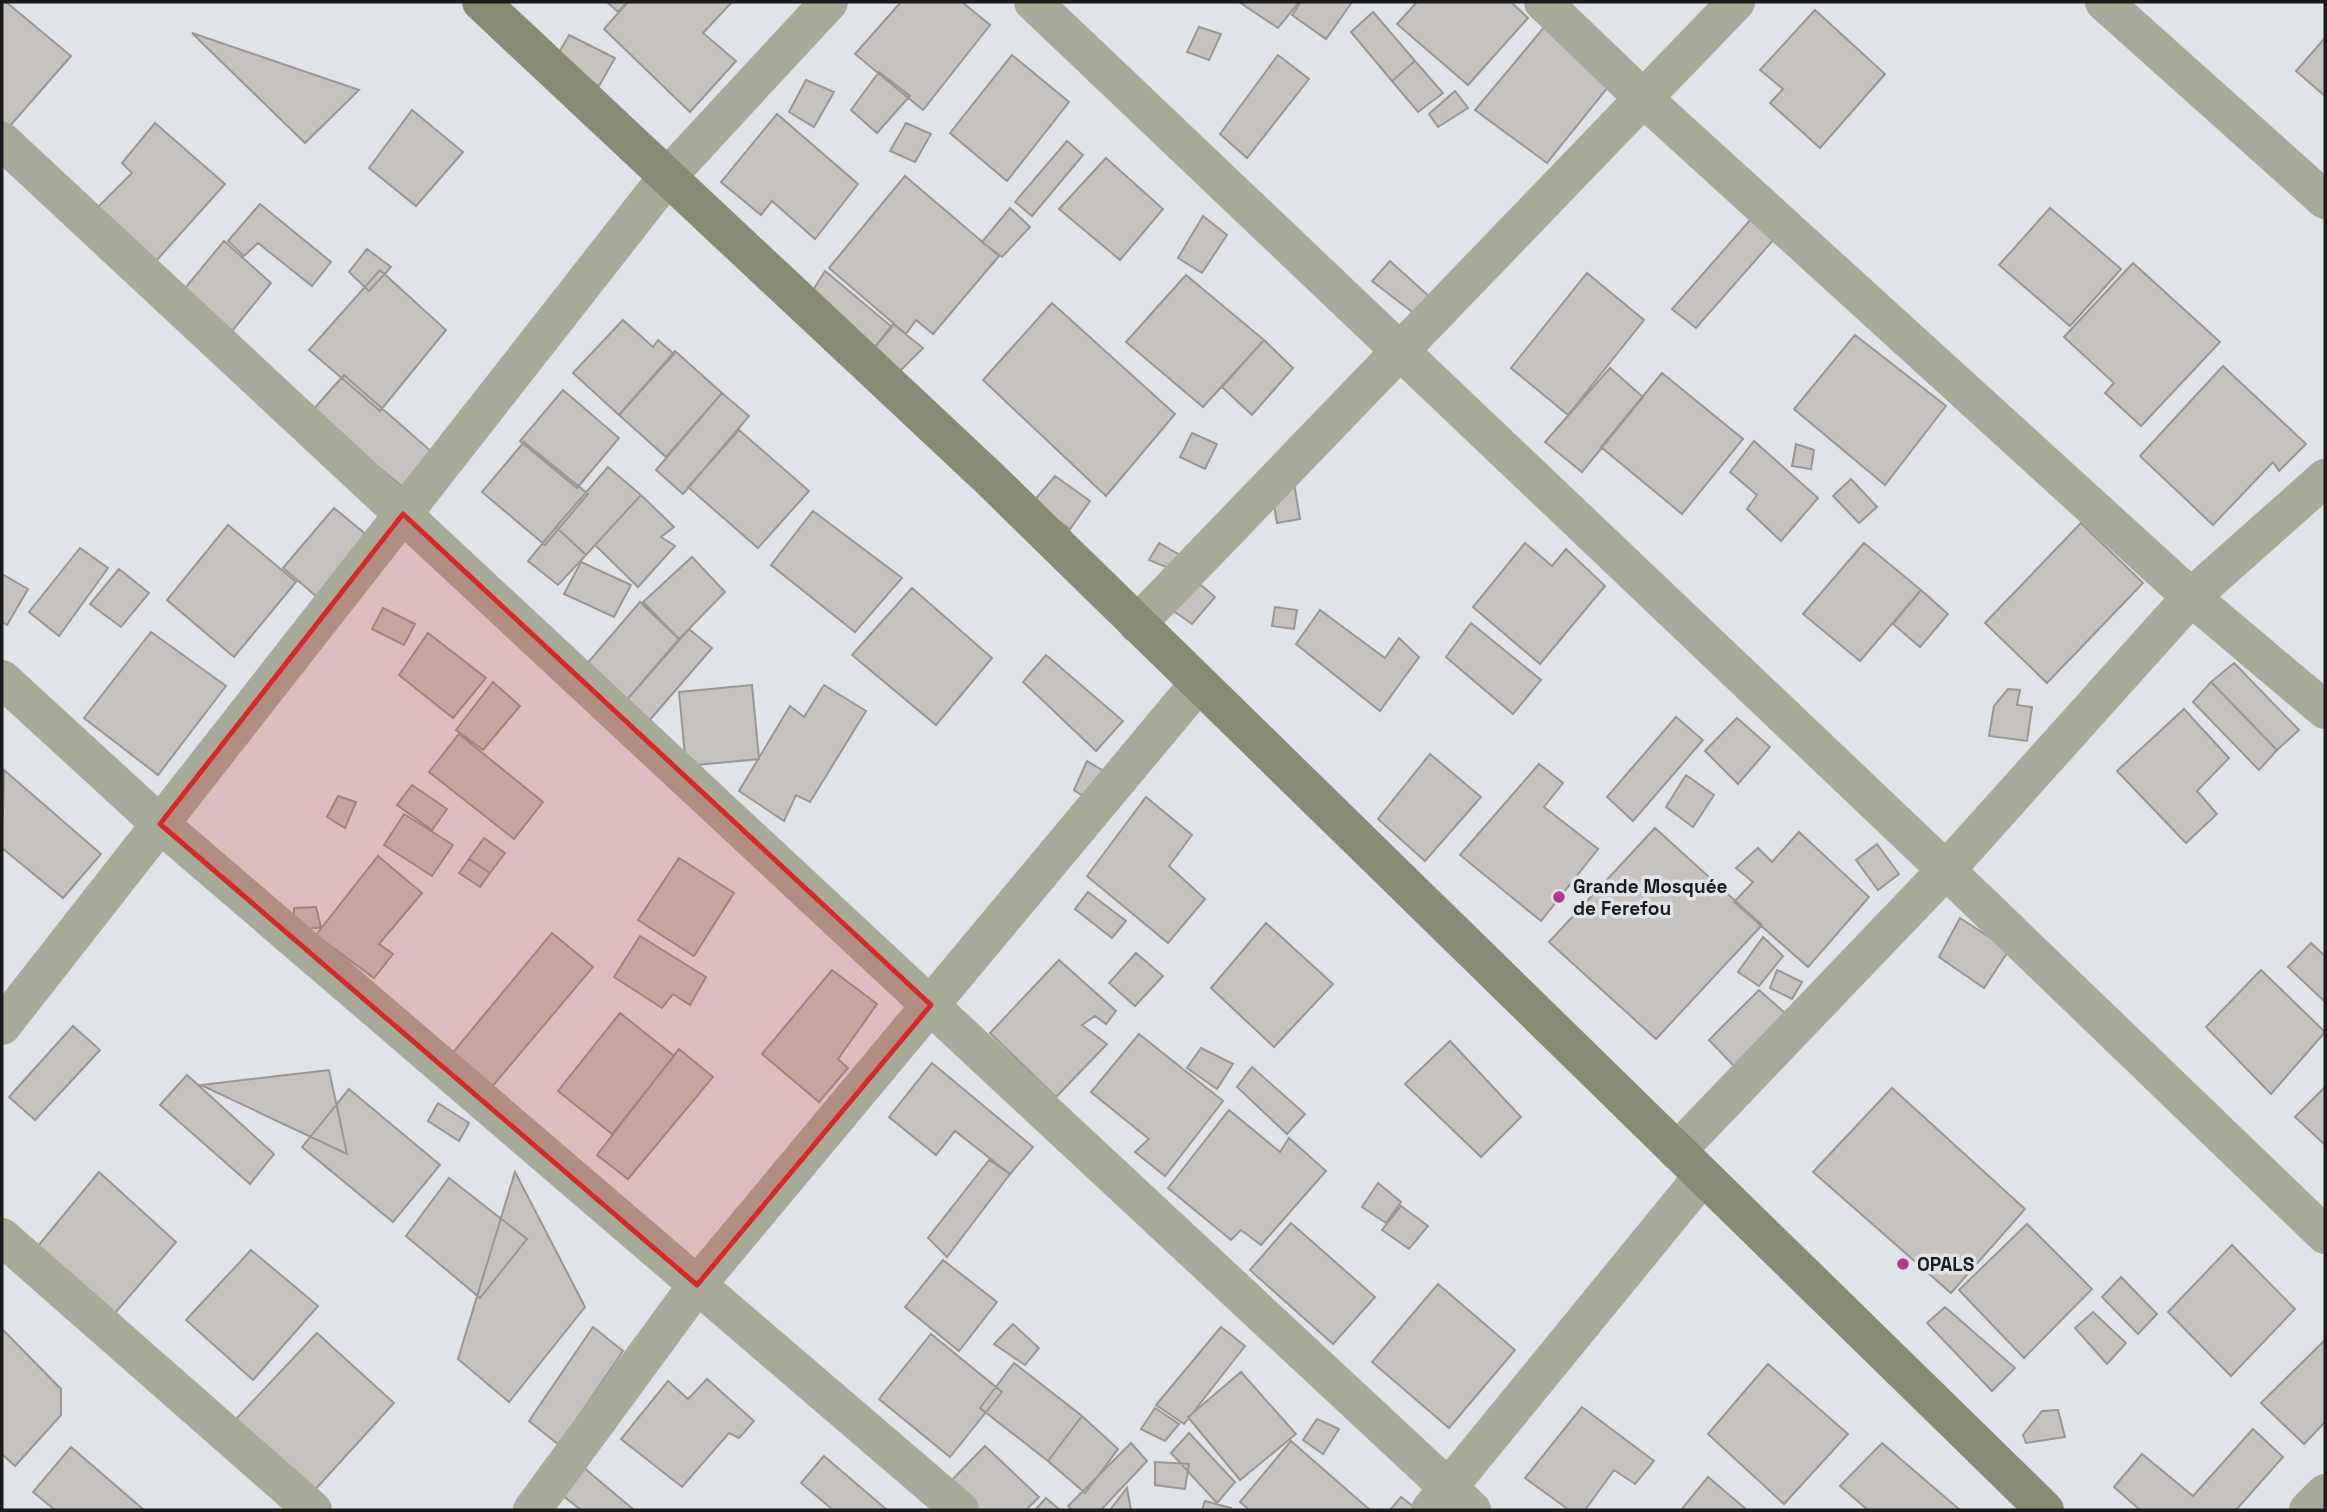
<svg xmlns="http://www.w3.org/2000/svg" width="2327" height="1512" font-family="'Space Grotesk',sans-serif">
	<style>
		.building { fill: #c6c2bf; stroke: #999693; stroke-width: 2 }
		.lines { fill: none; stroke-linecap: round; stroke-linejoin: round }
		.minor { stroke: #a7a999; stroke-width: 38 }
		.tertiary { stroke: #a7a999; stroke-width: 38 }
		.secondary { stroke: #898c75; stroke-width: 38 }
		.marked { fill: #d62828; fill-opacity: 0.2; stroke: #d62828; stroke-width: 5; stroke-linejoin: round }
		.poi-dot { fill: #b4398a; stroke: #e0e3e7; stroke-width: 2.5 }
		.labels { text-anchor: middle; stroke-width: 7; stroke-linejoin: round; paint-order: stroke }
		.poi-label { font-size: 19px; font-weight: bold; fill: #1a1b1c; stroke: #e0e3e7; text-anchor: start }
	</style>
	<rect width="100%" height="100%" fill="#e0e3e7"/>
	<path class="building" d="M2 2H6L71 56 9 127 2 121Z
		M607 2H627L618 12Z
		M628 2H732L703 33 736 61 690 112 604 29Z
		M901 2H962L990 25 923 110 855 54Z
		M1239 2H1299L1278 28Z
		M1301 2H1352L1326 39 1292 15Z
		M1417 2H1511L1528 18 1468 85 1397 24Z
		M1815 10 1885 74 1820 148 1770 103 1783 89 1760 70Z
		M1373 12 1415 61 1392 81 1351 32Z
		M1546 25 1613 81 1547 163 1475 110Z
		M1199 27 1221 34 1209 60 1187 52Z
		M192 33 359 90 305 143Z
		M569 35 615 58 599 86 553 63Z
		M2325 38V96L2296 71Z
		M1012 55 1069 102 1007 181 950 133Z
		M1278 55 1309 79 1247 158 1220 134Z
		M1415 61 1443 93 1418 112 1392 81Z
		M879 72 910 96 877 133 851 110Z
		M806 80 834 92 814 127 789 112Z
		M1455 91 1468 108 1438 127 1429 114Z
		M412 110 463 152 416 206 369 168Z
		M777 114 858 184 815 239 772 201 761 215 721 182Z
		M155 123 225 184 156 261 96 209 132 173 122 163Z
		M906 123 931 134 915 162 890 151Z
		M1067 141 1083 155 1032 216 1015 202Z
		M1106 158 1163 209 1120 260 1059 209Z
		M905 176 999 256 933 334 916 320 906 334 829 268Z
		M260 204 331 262 312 286 258 243 244 256 228 241Z
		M1010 208 1030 227 1002 257 982 242Z
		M2050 208 2121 269 2070 326 1999 265Z
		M1203 216 1227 235 1202 273 1178 258Z
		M1752 218 1775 238 1696 328 1672 309Z
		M224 241 271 283 224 341 177 298Z
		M367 249 391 267 369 291 349 272Z
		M1390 261 1431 298 1416 315 1372 281Z
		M2133 263 2220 342 2141 426 2105 393 2114 383 2064 337Z
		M380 270 446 330 380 411 309 350Z
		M825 271 892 327 874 348 810 295Z
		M1587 273 1644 320 1568 415 1511 368Z
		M1186 275 1264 340 1203 407 1126 342Z
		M1052 303 1175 414 1106 496 983 380Z
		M623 320 653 347 658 340 674 354 619 415 573 373Z
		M893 324 923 348 900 371 874 348Z
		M1855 335 1946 406 1885 485 1794 409Z
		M1264 340 1293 368 1252 415 1222 387Z
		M675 351 722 393 666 457 619 415Z
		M2223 366 2306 444 2279 471 2273 462 2213 525 2140 456Z
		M1610 368 1643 397 1582 472 1545 442Z
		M1662 373 1743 439 1682 514 1601 447Z
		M344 375 441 460 409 492 311 412Z
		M563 390 619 438 577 488 520 441Z
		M722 393 749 416 683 494 656 470Z
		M739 430 809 491 758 548 688 487Z
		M1192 433 1217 444 1205 469 1180 457Z
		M1754 441 1818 498 1781 541 1747 509 1757 495 1730 472Z
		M524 442 588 494 545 545 482 492Z
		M1796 444 1814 450 1811 469 1792 466Z
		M608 467 641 495 586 555 556 527Z
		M1055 476 1090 501 1070 529 1032 503Z
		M1851 479 1877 507 1859 523 1833 496Z
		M1294 483 1300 519 1277 523 1271 487Z
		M641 495 674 527 661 537 675 546 638 587 595 545Z
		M334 508 374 541 323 602 283 568Z
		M813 511 902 578 855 632 771 565Z
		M2081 523 2143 583 2047 683 1985 623Z
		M228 525 296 582 234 657 167 600Z
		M556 527 586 555 558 585 528 561Z
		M1159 543 1187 559 1181 573 1149 560Z
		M1525 543 1552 566 1566 549 1605 586 1540 664 1473 607Z
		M1864 543 1921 590 1860 661 1803 614Z
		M80 548 108 568 59 636 29 612Z
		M692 557 725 592 679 639 643 602Z
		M581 562 631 585 614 617 564 594Z
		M119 569 149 593 121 627 90 604Z
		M2 574 28 589 7 625 2 622Z
		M1188 574 1215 597 1192 624 1165 605Z
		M912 588 992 658 936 725 852 655Z
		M1921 590 1948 614 1920 647 1893 624Z
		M640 602 679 639 618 710 579 673Z
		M1275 607 1297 610 1294 629 1272 626Z
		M383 608 415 624 404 645 372 629Z
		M1320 610 1385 658 1399 638 1419 657 1380 711 1296 644Z
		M1471 623 1541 680 1513 714 1446 657Z
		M689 629 712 648 642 729 618 710Z
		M151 632 226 686 158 775 84 718Z
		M428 633 486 678 453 718 399 675Z
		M1046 655 1123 721 1096 751 1023 682Z
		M2234 663 2299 730 2277 750 2211 682Z
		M493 682 520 706 483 750 456 730Z
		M2211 682 2277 750 2259 770 2193 702Z
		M752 685 759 759 686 766 679 692Z
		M824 685 866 711 810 802 796 795 784 821 739 791 790 706 804 717Z
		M2008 689 2020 690 2017 705 2032 707 2027 741 1989 736 1994 706Z
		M2184 709 2229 758 2197 791 2217 814 2186 843 2117 771Z
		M1676 717 1703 740 1633 821 1607 797Z
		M1737 718 1770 747 1738 784 1705 751Z
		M459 734 543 802 514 839 429 772Z
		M1430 754 1481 797 1425 861 1378 819Z
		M1087 761 1104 771 1088 799 1074 790Z
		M1539 764 1563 783 1544 807 1598 849 1541 921 1460 855Z
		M4 770 101 854 63 898 2 848Z
		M1686 775 1714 795 1693 827 1666 807Z
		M412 785 447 809 432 830 397 805Z
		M338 796 356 802 345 828 327 817Z
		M1146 797 1192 835 1169 866 1205 899 1168 943 1087 876Z
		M404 814 453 845 432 876 384 845Z
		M1655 828 1762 925 1656 1039 1549 942Z
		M1799 832 1869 897 1808 967 1734 902 1753 882 1736 868 1758 848 1772 862Z
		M484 838 505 853 490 873 469 859Z
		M1877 844 1899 874 1878 890 1856 860Z
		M378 856 422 893 379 944 393 954 374 978 316 935Z
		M679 858 734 893 694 956 638 920Z
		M469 859 490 873 480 887 459 873Z
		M1088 892 1126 921 1112 938 1075 909Z
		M316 907 321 927 294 931V908Z
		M1960 918 2009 950 1984 988 1939 957Z
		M1266 923 1333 984 1274 1047 1211 988Z
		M552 933 593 967 485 1095 445 1062Z
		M640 936 706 977 690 1005 673 994 662 1008 614 977Z
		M1763 937 1783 956 1759 986 1738 972Z
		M2311 943 2325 956V1002L2288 967Z
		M1136 953 1163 976 1135 1006 1109 983Z
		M1059 960 1116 1011 1106 1024 1095 1016 1082 1025 1107 1044 1056 1097 990 1033Z
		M832 970 877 1004 838 1059 848 1068 819 1102 762 1054Z
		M1777 970 1802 982 1792 999 1770 988Z
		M2261 970 2325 1032 2271 1094 2206 1027Z
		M1759 990 1785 1013 1735 1067 1709 1040Z
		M620 1013 674 1056 612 1134 558 1091Z
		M73 1026 100 1050 35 1120 9 1097Z
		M1139 1034 1223 1101 1165 1176 1135 1152 1149 1139 1091 1092Z
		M1450 1041 1521 1117 1481 1157 1405 1084Z
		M1201 1048 1233 1064 1217 1089 1187 1068Z
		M679 1049 713 1077 628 1179 597 1155Z
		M932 1063 1033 1147 1010 1174 955 1131 936 1155 889 1117Z
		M1252 1067 1305 1114 1287 1134 1237 1087Z
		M329 1070 347 1154 201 1085Z
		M187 1075 274 1154 250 1184 160 1105Z
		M2325 1087V1145L2295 1117Z
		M1892 1088 2025 1209 1951 1293 1813 1172Z
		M349 1089 440 1165 393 1222 302 1147Z
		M438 1103 469 1123 459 1141 428 1121Z
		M1229 1110 1280 1152 1289 1138 1326 1171 1261 1245 1241 1230 1231 1240 1168 1188Z
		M989 1160 1010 1174 947 1257 928 1238Z
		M99 1172 176 1242 115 1313 38 1246Z
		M515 1172 585 1307 509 1402 458 1359Z
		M449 1178 527 1239 480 1298 406 1236Z
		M1378 1183 1401 1202 1386 1223 1362 1207Z
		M1401 1206 1428 1226 1409 1249 1382 1230Z
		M1291 1223 1375 1297 1333 1344 1250 1270Z
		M2027 1224 2092 1289 2024 1358 1959 1290Z
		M2232 1245 2295 1309 2231 1376 2168 1312Z
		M251 1250 318 1306 253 1380 186 1320Z
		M943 1260 997 1302 959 1351 905 1307Z
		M2121 1277 2157 1314 2138 1334 2102 1297Z
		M1438 1284 1515 1350 1449 1428 1372 1362Z
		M1945 1307 2015 1368 1992 1391 1927 1323Z
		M2093 1312 2126 1343 2107 1364 2075 1328Z
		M1013 1324 1039 1348 1025 1365 994 1344Z
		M593 1327 623 1351 559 1445 529 1421Z
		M1221 1327 1245 1346 1184 1424 1156 1405Z
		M2 1329 61 1389V1415L15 1466 2 1454Z
		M317 1333 394 1403 312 1493 235 1420Z
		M931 1334 1002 1392 950 1457 879 1399Z
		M2325 1340V1422L2304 1444 2261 1403Z
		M1014 1363 1082 1416 1048 1461 980 1408Z
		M1768 1364 1848 1434 1784 1504 1708 1434Z
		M1241 1372 1296 1434 1240 1480 1188 1417Z
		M707 1379 754 1421 739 1438 729 1433 682 1487 621 1439 668 1381 688 1399Z
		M1582 1407 1654 1461 1635 1484 1614 1470 1585 1510H1569L1525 1478Z
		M1155 1408 1179 1424 1165 1441 1141 1429Z
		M2058 1410 2065 1437 2026 1443 2023 1435 2042 1411Z
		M1082 1416 1118 1449 1085 1493 1048 1461Z
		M1317 1419 1339 1429 1323 1454 1303 1440Z
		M2253 1429 2283 1457 2236 1510H2140L2114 1487 2142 1454 2193 1496Z
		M1189 1433 1235 1482 1217 1503 1171 1453Z
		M1291 1441 1370 1510H1249L1240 1502Z
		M1131 1443 1147 1461 1101 1510H1072L1068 1506Z
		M1882 1443 1960 1510H1868L1840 1486Z
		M985 1446 1039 1497 1026 1510H975L949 1483Z
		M71 1447 144 1510H55L33 1492Z
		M824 1456 887 1510H833L801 1483Z
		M1155 1462 1189 1464 1185 1489 1155 1485Z
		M583 1467 634 1510H581L562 1495Z
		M1708 1477 1747 1510H1681Z
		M1127 1488 1131 1510H1110Z
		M1401 1497 1414 1507 1412 1510H1390Z
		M1046 1498 1060 1510H1035Z
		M1205 1501 1231 1508 1230 1510H1202Z"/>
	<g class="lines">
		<path class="minor" d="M1033 2 1946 870 2325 1235
			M1543 2 1643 98 2191 597 2325 710
			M2104 2 2325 200
			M2 141 1472 1510
			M667 177 829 2
			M1137 624 1736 2
			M2 679 160 824 960 1510
			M1677 1151 1946 870 2191 597 2325 478
			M2 1237 313 1510
			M532 1510 697 1285 1198 684
			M1430 1510 1702 1177
			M2308 1510 2325 1493"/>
		<path class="tertiary" d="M2 1026 667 177"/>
		<path class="secondary" d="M481 2 989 478 2045 1510"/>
	</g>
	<path class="marked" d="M403 514 931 1005 697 1285 160 824Z"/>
	<g class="poi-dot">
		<circle cx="1559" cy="897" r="7"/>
		<circle cx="1903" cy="1264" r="7"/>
	</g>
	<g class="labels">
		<g class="poi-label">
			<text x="1573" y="893">Grande Mosquée<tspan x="1573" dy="22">de Ferefou</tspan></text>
			<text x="1917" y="1271">OPALS</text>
		</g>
	</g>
	<rect width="2327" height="1512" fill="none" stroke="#1a1b1c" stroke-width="7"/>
</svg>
